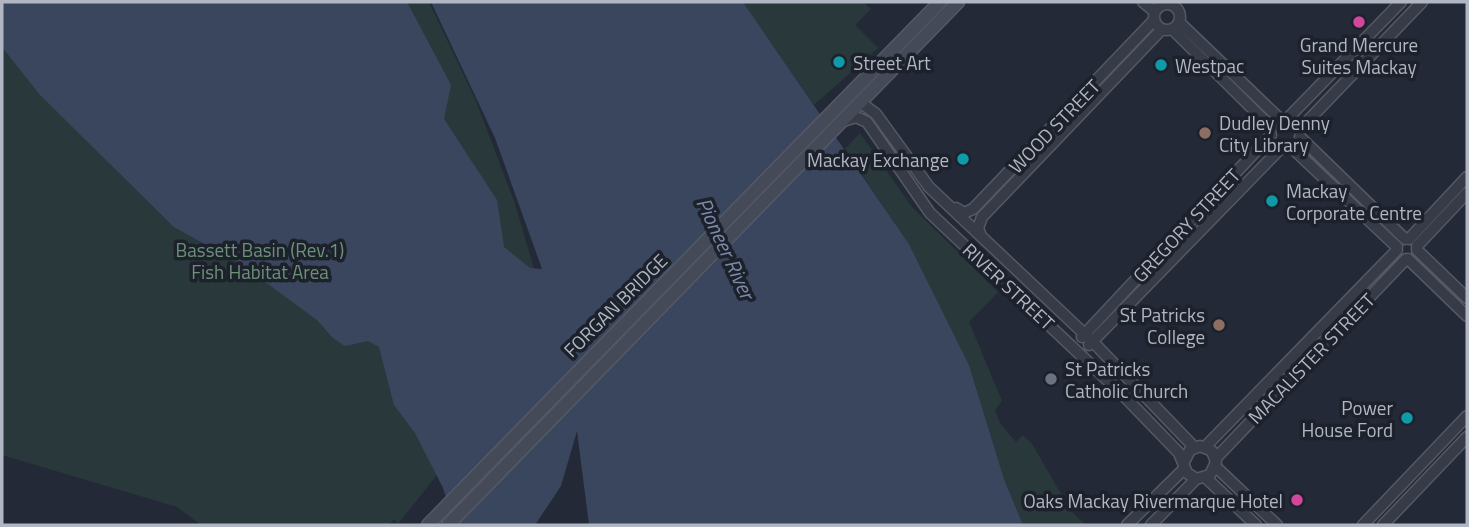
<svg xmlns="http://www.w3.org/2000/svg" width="1469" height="527" font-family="'Titillium Web',sans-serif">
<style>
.green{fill:#29393b}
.water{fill:#3a465e}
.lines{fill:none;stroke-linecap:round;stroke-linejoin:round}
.tertiary-casing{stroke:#545965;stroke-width:13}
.secondary-casing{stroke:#545965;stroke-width:15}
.tertiary{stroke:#363b47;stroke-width:10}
.secondary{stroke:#454a59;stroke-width:12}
.hotel-dot{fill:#d1479c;stroke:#1c212b;stroke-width:2.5}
.culture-dot{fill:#0f9aa8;stroke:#1c212b;stroke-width:2.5}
.education-dot{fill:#8d6e63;stroke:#1c212b;stroke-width:2.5}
.worship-dot{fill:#6b7280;stroke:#1c212b;stroke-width:2.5}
.labels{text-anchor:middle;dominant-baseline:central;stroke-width:7;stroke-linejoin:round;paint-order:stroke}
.poi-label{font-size:19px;fill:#b1b6c3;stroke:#1c212b;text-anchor:start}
.street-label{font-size:19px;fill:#b1b6c3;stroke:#1c212b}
.park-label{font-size:19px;fill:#6b9177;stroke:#1c212b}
.water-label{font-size:21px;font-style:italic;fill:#7c8ba9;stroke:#1c212b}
</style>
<rect width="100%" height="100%" fill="#232936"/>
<path class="green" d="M2,2H429L476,101L514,201L545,305L431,464L437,475L398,524L394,519L389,525H201L177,507L2,455Z
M743,2H863L871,9L855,25L878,48L814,105Z
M860,133L912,207L998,292L969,322L1002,401L995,410L1000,423L1016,442L1023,435L1032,444L1071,511L1086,525H1023L1004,479L969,365L909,244L845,149Z"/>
<path class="water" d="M2,2H407L451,85L444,119L497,200L504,247L530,268L542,269L495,138L431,2H743L909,244L969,365L1004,479L1023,525H589L577,431L561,486L535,525H455L443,488L415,433L394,405L379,347L368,341L345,346L333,338L317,320L242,265L174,227L40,95L2,47Z"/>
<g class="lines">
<defs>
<path id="tertiary" d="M1143,2L1155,12
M1154 17a13 13 0 1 1 26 0a13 13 0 1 1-26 0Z
M1179,22L1280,119
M1172,29L1272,128
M860,102L876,114L929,187L1094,343L1194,447
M1288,118L1401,2
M843,121L856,117L867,122L930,213L1121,393L1179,453L1187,473L1196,479L1210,475L1216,462L1212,451L1200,446L1190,450L1184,462
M1300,129L1422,2
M1300,137L1405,239
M1291,147L1397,247
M956,208L964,213L973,209L1154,20
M981,236L978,228L982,217L1162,29
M1409,239L1467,177
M1417,246L1467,193
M1417,250L1467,298
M1408,259L1467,316
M1082,337L1271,135
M1089,345L1282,147
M1205,447L1397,250
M1216,458L1406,259
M1216,467L1277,525
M1206,478L1256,525
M1127,525L1185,468
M1151,525L1196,479
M1363,525L1467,416
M1383,525L1467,437"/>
<path id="secondary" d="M428,525L940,2
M448,525L958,2"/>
</defs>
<use href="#tertiary" class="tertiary-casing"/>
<use href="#secondary" class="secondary-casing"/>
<use href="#tertiary" class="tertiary"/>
<use href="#secondary" class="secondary"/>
</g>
<g class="hotel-dot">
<circle cx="1359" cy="22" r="7"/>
<circle cx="1297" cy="500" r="7"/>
</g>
<g class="culture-dot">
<circle cx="839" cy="62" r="7"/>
<circle cx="1161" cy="65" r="7"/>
<circle cx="963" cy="159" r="7"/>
<circle cx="1272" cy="201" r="7"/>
<circle cx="1407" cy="418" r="7"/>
</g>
<g class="education-dot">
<circle cx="1205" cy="133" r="7"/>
<circle cx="1219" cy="325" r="7"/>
</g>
<circle class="worship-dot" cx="1051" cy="379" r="7"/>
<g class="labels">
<g class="poi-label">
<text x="1359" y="44" text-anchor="middle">Grand Mercure<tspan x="1359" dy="22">Suites Mackay</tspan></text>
<text x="853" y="62">Street Art</text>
<text x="1175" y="65">Westpac</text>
<text x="1219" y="122">Dudley Denny<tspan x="1219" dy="22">City Library</tspan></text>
<text x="949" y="159" text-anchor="end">Mackay Exchange</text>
<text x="1286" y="190">Mackay<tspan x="1286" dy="22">Corporate Centre</tspan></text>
<text x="1205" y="314" text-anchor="end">St Patricks<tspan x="1205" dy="22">College</tspan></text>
<text x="1065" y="368">St Patricks<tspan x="1065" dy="22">Catholic Church</tspan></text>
<text x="1393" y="407" text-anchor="end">Power<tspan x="1393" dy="22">House Ford</tspan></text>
<text x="1283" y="500" text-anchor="end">Oaks Mackay Rivermarque Hotel</text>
</g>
<g class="street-label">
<text transform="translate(1054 126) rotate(-46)">WOOD STREET</text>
<text transform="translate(1186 225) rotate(-47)">GREGORY STREET</text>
<text transform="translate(1009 286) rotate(43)">RIVER STREET</text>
<text transform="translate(615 305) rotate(-45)">FORGAN BRIDGE</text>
<text transform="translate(1311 358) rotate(-46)">MACALISTER STREET</text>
</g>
<g class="park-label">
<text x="260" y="249">Bassett Basin (Rev.1)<tspan x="260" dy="22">Fish Habitat Area</tspan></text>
</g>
<g class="water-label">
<text transform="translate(726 248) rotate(65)">Pioneer River</text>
</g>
</g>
<rect width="1469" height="527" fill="none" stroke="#b1b6c3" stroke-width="7"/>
</svg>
